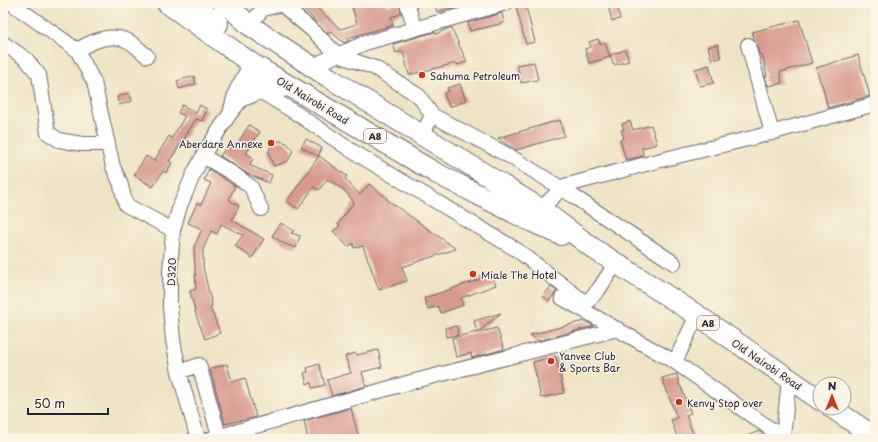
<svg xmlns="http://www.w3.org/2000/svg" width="878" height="442" font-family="'Playpen Sans',sans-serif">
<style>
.building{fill:#d89a8f}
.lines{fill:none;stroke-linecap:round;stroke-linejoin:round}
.minor-casing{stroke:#69666b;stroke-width:16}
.highway-casing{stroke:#69666b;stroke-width:22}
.minor{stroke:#fff;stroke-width:14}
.highway{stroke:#fff;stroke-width:20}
.poi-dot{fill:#c8321e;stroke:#fcf5e5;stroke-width:1.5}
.labels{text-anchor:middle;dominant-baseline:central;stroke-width:3;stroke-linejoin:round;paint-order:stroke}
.shield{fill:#fcf5e5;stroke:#63616e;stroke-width:1}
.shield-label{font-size:9px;font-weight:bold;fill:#22223b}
.poi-label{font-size:10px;fill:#22223b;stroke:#fcf5e5;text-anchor:start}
.street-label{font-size:10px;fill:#22223b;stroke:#fcf5e5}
</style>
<rect width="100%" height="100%" fill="#fcf5e5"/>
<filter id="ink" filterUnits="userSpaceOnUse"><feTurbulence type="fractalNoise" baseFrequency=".025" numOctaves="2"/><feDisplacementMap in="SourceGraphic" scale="8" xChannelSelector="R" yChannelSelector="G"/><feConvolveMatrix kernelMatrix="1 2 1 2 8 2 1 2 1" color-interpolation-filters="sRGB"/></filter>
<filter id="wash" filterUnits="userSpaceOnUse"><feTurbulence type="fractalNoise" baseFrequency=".012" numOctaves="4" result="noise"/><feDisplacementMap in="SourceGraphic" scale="16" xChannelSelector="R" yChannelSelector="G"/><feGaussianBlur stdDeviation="0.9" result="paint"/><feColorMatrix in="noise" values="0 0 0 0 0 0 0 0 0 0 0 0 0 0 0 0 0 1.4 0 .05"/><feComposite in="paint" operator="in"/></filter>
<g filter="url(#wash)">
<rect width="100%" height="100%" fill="#eee4c5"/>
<g id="blocks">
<path class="building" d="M351,3H387L388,6L399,3L401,14L391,17L393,25L348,38L349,41L344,43L330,31L328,34L313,20L314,19L304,10L314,5L340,29L357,24Z
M434,3H461V6L437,12Z
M515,3H525L535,42L526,44Z
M616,3L620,19L612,21L608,5Z
M502,13L504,23L470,31L468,23Z
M799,20L812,63L780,72L782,83L768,86L765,76H767L762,54H759L752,32Z
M451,27L467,62L457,65L456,63L409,75L403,51L396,53L393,44L435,32L436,34Z
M598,39L600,44L605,43L610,57L589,63L585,49L591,47L589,42Z
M718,44L721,58L712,60L708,47Z
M625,50L629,61L614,65L610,55Z
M858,55L870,96L828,108L822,84H821L816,68Z
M534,62L538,80L521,83L517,65Z
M709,65L714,83L700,86L695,69Z
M194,76L196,84L179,89L177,81Z
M460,84L466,101L449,107L444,93L449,91L447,88Z
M129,93L132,101L119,105L117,97Z
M182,105L196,113L200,105L207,109L202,121L196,119L181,144L169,161L172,163L166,173L163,171L153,187L134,175L146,156L154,161L169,136L172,138L185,116L178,113Z
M560,120L564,136L516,150L504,143L498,138Z
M630,121L633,130L651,125L657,144L642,148L643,156L626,160L620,140L624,138L621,130H624L622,124Z
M249,125L260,132L246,153L254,158L249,165L272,175L269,183L248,174L220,156L230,142L236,146Z
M306,139L322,148L318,156L301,147Z
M280,141L287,143L293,150L288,161L274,166L269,155V151L272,144Z
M319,156L347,176L345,179L360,195L369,184L387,198L386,199L456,249L402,267L407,281L379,290L363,246L354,248L353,243L348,247L333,231L340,226L338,224L354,202L343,189L327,179L319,190L314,187L298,209L287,201Z
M209,169L235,186L229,200L239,206L232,220L264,239L252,258L235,246L243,235L221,224L217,234L211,231L203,250V267L212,306L210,307L220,333L205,339L196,315L190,291L196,289L194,247L202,229L188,223L197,203L201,205L211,183L204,180Z
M281,223L294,231L291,233L300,236L296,248L285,244L272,236Z
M488,274L489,277L492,276L496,285L461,298L463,305L441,313L438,306L428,309L424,298L481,279L480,277Z
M551,287L557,291L549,301L543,296Z
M501,313L477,333L497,328L504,349L472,358L471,353L456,357L452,338L477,332L474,321Z
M584,321L594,326L538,341L530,335Z
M457,326L458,335L446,337L445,328Z
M378,350L382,367L362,372L366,386L332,396L327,380L351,373L345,356L356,353L357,355Z
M552,357H556L564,393L541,398L533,362Z
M227,364L232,382L245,378L256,417L225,424L210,369Z
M319,364L325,385L312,388L311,383L307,384L304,373L308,372L307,368Z
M677,374L680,387H681L691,413L686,415L695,439H678L671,420L677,418L662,378Z
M351,408L359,439H308L304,421Z
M759,431L764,435L766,439H740Z"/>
</g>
</g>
<g filter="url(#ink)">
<use href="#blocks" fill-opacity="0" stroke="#69666b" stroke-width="1"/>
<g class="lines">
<defs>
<path id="minor" d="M11,3L77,50L94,82L113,167L120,182L126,205L173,230
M407,3L415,29
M281,4L312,30L338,55L375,68L419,96L432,115L422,136
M249,25L263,9L285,3
M3,43L26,59L39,75L48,133L59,140L82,144H108
M748,45L772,133
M77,50C94,40 114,31 133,44C138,48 142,52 147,56
M312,66L365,43L506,3
M258,90L296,113L352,151L517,250L586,303
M231,109L236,91L251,63
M432,115L511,157L561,188L674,263
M203,156L232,173L251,187L261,209
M541,209L564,186L661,160L756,137L875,104
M562,298L675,362
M581,309L599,289L616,263
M697,315L675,362L785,439
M179,372L199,365L220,439
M783,437L789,379
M198,439L179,372L173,340L170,307V272L173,230L180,206L194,173L208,147L229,115L244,96L260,68
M210,439L411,382L618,329"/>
<path id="highway" d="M167,3L251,63L434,172L526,219L561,235
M191,3L218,24
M223,3L233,10L249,25L328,77L541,209L594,249L697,315L820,400
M245,95L258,90L289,86
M832,408L875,437"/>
</defs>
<use href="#minor" class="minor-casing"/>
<use href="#highway" class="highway-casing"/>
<use href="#minor" class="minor"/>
<use href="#highway" class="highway"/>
</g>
</g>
<g class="poi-dot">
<circle cx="422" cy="75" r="4"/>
<circle cx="271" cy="143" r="4"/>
<circle cx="473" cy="274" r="4"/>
<circle cx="551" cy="361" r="4"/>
<circle cx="679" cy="402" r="4"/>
</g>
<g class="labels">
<g class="shield">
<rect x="364" y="129" width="22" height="14" rx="3"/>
<rect x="697" y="316" width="22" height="14" rx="3"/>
</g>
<g class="shield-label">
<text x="375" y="136">A8</text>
<text x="708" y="323">A8</text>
</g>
<g class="poi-label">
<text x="430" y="75">Sahuma Petroleum</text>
<text x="263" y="143" text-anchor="end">Aberdare Annexe</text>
<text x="481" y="274">Miale The Hotel</text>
<text x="559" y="355">Yanvee Club<tspan x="559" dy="12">&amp; Sports Bar</tspan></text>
<text x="687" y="402">Kenvy Stop over</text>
</g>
<g class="street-label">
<text transform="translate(313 100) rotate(31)">Old Nairobi Road</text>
<text transform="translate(171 272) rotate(-88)">D320</text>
<text transform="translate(767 364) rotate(34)">Old Nairobi Road</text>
</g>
</g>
<rect width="878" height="442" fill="none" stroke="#fcf5e5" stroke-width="16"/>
<g transform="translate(832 396)"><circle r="19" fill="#fcf5e5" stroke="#a5a1a1"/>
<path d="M0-3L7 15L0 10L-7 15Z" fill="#c8321e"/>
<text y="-6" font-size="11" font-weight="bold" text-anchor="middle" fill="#22223b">N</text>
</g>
<path d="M28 408v6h80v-6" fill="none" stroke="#22223b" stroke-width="2"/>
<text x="34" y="408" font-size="12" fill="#22223b" stroke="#fcf5e5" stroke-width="3" paint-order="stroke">50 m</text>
</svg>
